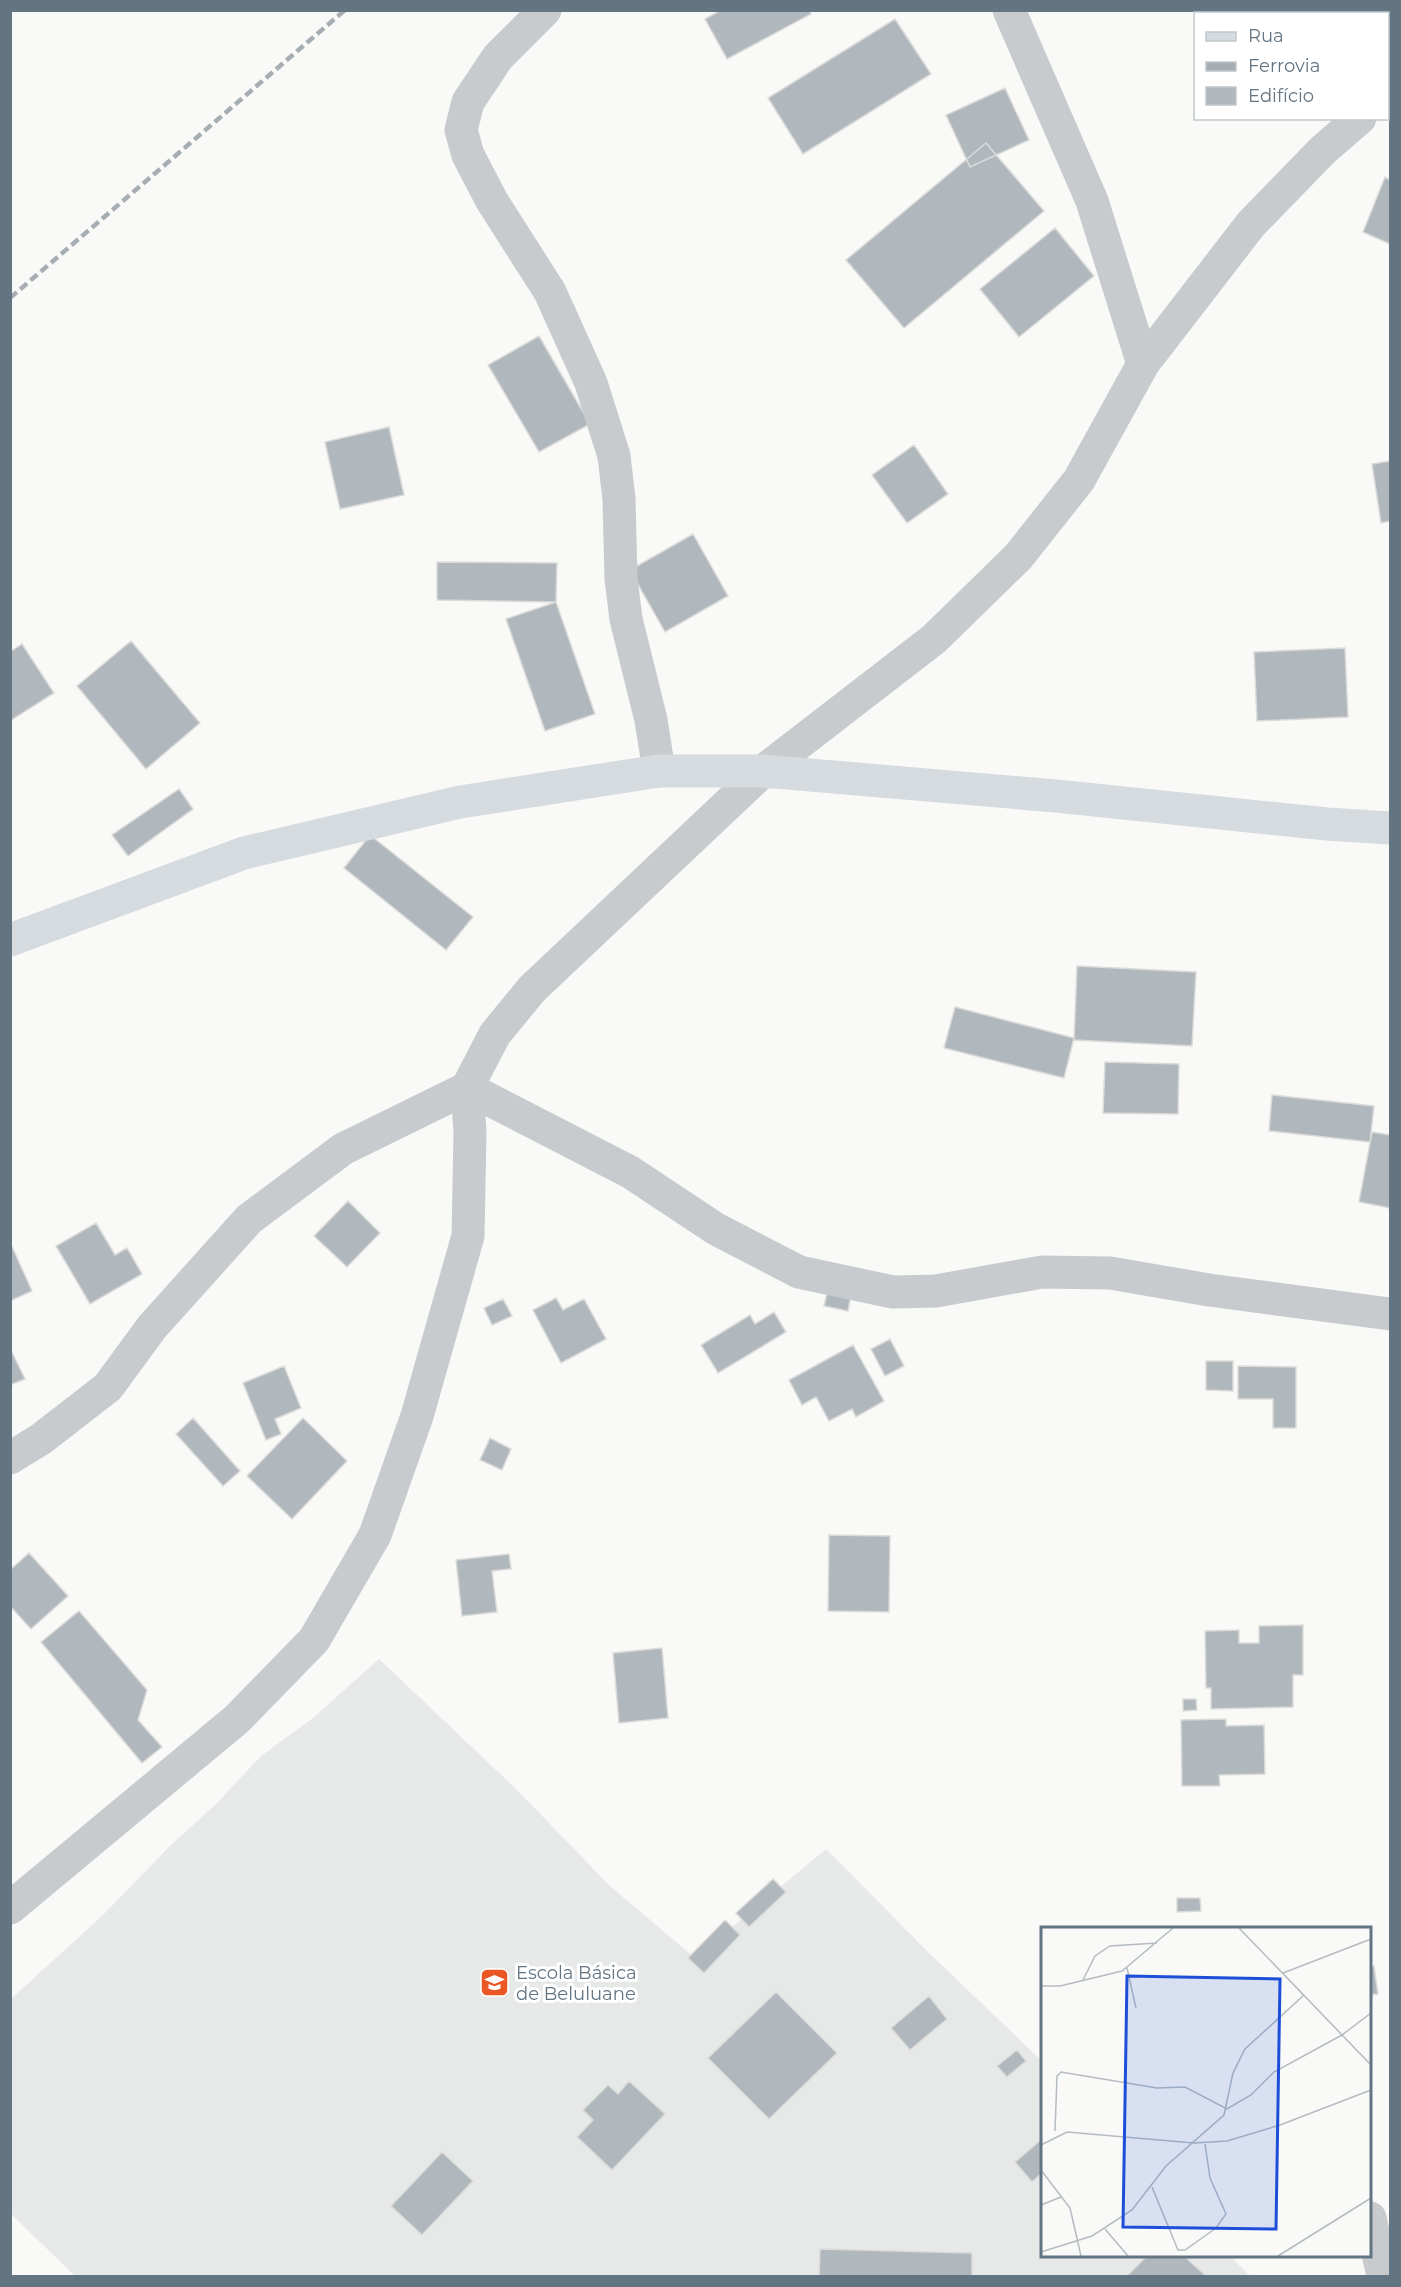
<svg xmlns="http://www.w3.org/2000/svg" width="1401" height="2287" font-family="Montserrat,sans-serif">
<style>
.built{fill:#e7e8e8}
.building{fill:#b0b8be;stroke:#dbdbd9;stroke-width:1.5}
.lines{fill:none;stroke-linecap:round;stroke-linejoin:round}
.street{stroke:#c7cbce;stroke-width:33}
.secondary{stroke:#d6dbdf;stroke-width:33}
.rail{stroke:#a7aeb3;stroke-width:4.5;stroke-dasharray:9 4.5;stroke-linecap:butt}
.labels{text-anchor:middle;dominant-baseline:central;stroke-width:6;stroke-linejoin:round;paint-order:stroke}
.poi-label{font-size:18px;fill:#637583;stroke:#fff;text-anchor:start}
.inset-road{fill:none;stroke:#b4bcc2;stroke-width:1.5}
.view{fill:#1d4ed8;fill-opacity:0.15;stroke:#1d4ed8;stroke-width:3}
.inset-edge{fill:none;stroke:#637583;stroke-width:3}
</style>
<rect width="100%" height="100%" fill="#f9f9f7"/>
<path class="built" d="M379,1659L516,1789L610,1886L695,1958L826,1849L929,1953L1042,2061V2256H1230L1250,2276H75L11,2214V1999L102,1916L171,1845L216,1804L261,1756L313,1718Z"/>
<path class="building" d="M721,10H809L811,14L727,59L705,19Z
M895,19L931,74L803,154L768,98Z
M1005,88L1029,140L970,167L946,115Z
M986,143L1044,211L904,328L846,260Z
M1385,177L1390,180V244L1363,232Z
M1055,228L1094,276L1019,337L980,289Z
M539,336L590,424L539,452L488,365Z
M389,427L404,495L340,509L325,442Z
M914,445L948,494L907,523L872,475Z
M1390,461V521L1381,523L1372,464Z
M693,534L728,596L665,632L630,570Z
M437,562L557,563L556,602L437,600Z
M556,602L595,714L545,731L506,619Z
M131,641L200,723L146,769L77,686Z
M22,644L54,693L10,721V652Z
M1345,648L1348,717L1257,721L1254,652Z
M179,789L193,809L128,856L112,835Z
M370,835L473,917L446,950L344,868Z
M1077,966L1196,972L1192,1046L1074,1040Z
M955,1007L1074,1038L1064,1078L944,1048Z
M1105,1062L1179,1064L1178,1114L1103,1113Z
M1272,1095L1374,1106L1370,1142L1269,1131Z
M1372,1132L1390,1135V1208L1359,1202Z
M348,1201L380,1233L347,1267L314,1236Z
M96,1223L115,1255L127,1248L142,1274L90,1304L56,1246Z
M10,1242L32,1291L10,1301Z
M829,1285L852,1290L848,1311L824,1306Z
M556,1298L563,1310L584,1299L606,1339L561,1363L533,1310Z
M503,1299L512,1316L492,1325L484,1308Z
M774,1312L786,1332L718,1373L701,1345L750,1315L755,1324Z
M890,1339L904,1366L885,1376L871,1349Z
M853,1345L884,1401L856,1417L852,1409L829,1421L816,1397L802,1405L789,1380Z
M10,1348L25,1379L10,1385Z
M1206,1361H1233V1391L1206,1390Z
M284,1366L301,1408L275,1419L281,1434L266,1440L243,1383Z
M1238,1366L1296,1367V1428H1273V1399H1238Z
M193,1418L240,1471L223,1486L176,1434Z
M303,1418L347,1461L292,1519L247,1476Z
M490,1438L511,1449L502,1470L480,1460Z
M829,1535L890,1536L889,1612L828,1611Z
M29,1553L68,1596L31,1629L10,1606V1570Z
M509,1554L511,1569L492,1571L497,1612L462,1616L456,1560Z
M79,1611L147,1690L138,1720L162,1747L142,1763L41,1642Z
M1303,1625V1675H1293V1707L1211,1709V1688H1206L1205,1631L1239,1630V1643H1259V1626Z
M662,1648L668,1718L619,1723L613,1653Z
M1183,1699H1196L1197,1710L1183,1711Z
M1226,1719V1726L1264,1725L1265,1774L1219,1775L1220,1786H1182L1181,1720Z
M773,1879L786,1892L749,1927L736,1913Z
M1177,1898H1200L1201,1911L1177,1912Z
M725,1920L740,1935L704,1973L688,1958Z
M1370,1966H1374L1378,1994L1370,1995Z
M776,1992L837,2053L769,2119L708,2058Z
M929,1996L947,2019L910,2050L891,2028Z
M1017,2050L1026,2061L1007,2077L997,2066Z
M629,2081L665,2114L612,2170L577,2137L593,2120L583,2110L608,2085L618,2094Z
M1042,2139V2173L1032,2182L1015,2162Z
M442,2152L473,2181L422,2235L391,2206Z
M820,2249L972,2253V2276H819Z
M1147,2256H1184L1206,2276H1127Z"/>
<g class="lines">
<path class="street" d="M545,10L498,57L468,102L461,130L468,155L492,201L550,292L591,383L614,456L619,499L621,579L626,619L651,720L659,771
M1009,10L1092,201L1143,364
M1388,95L1390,92
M10,1458L41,1439L108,1387L152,1327L249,1219L343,1149L467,1088L630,1172L716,1229L799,1272L893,1292L936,1291L1042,1272L1110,1273L1209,1290L1390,1314
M10,1908L237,1719L314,1640L375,1535L417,1416L468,1236L470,1132L467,1088L495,1034L532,989L763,771L934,639L1018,557L1079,480L1143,364L1251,224L1323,150L1360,118
M1370,2218L1383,2276"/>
<path class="secondary" d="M10,940L244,853L460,802L659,771H763L1056,796L1327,824L1390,828"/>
<path class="rail" d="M10,298L345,10"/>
</g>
<defs>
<symbol id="school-square" viewBox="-11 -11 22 22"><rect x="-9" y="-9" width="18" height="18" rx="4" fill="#eb5625" stroke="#fff"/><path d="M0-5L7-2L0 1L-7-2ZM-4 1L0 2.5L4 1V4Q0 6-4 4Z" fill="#fff"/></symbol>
</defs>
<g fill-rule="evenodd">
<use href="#school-square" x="478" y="1966" width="33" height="33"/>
</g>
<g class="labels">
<g class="poi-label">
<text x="516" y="1973">Escola Básica<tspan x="516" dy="21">de Beluluane</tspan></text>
</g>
</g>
<g transform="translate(1041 1927)">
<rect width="330" height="330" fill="#f9f9f7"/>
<path class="inset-road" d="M198,1L330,138M86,41L95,81M242,46L330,12M42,53L54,29L69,19L116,16M0,59H19L81,44L132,1M14,204L16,149L20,145L116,161L144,160L186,182L210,168L233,145L301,108L330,86M0,218L26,205L153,216L186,214L239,198L330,163M0,243L29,281L40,329M111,260L137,323H144L175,301L185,287L169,251L164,217M0,278L20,270M64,302L87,329M0,325L51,309L91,283L125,239L183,188L192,146L204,122L263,68M237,329L330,271"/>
<path class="view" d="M86,49L239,52L235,302L82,300Z"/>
<rect width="330" height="330" class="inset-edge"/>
</g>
<rect width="1401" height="2287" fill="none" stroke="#637583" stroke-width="24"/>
<rect x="1194" y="12" width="195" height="108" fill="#ffffff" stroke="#c1c8cd" stroke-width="1.5"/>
<rect x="1206" y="32" width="30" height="9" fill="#d6dbdf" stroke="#c1c8cd" stroke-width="1.5"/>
<text x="1248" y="42" font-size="18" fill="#637583">Rua</text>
<rect x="1206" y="62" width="30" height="9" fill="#a7aeb3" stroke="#c1c8cd" stroke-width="1.5"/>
<text x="1248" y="72" font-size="18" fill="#637583">Ferrovia</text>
<rect x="1206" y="87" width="30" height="18" fill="#b0b8be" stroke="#c1c8cd" stroke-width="1.5"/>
<text x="1248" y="102" font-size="18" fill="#637583">Edifício</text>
</svg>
